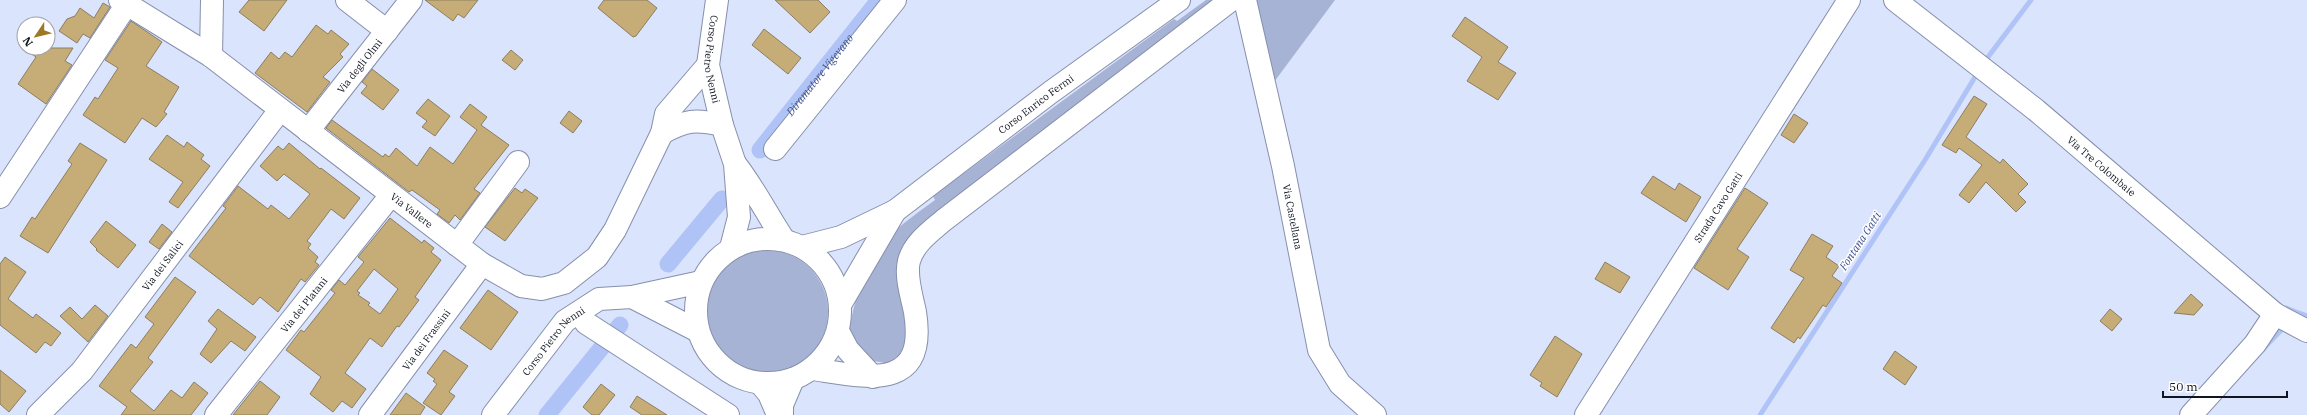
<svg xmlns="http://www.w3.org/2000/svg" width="2307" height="415" font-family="'IBM Plex Serif',serif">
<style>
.green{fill:#a7b3d4}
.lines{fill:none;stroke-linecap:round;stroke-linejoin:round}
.stream{stroke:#b0c3f6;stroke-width:5}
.canal{stroke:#b0c3f6;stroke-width:17}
.building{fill:#c6ac77;stroke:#8c7e61;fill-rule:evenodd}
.minor-casing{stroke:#8690ac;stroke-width:24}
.major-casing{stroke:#8690ac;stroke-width:24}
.minor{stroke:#fff;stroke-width:22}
.major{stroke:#fff;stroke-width:22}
.labels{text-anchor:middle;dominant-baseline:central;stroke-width:3;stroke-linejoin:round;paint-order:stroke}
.street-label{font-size:10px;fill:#111520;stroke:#fff}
.water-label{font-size:11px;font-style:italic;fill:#3d508f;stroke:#fff}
</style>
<rect width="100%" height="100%" fill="#dbe4fd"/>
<path class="green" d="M1206,0H1223L924,227L899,286L908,335L907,346L895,361L886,363L867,360L849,331C854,299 866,265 888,239C900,224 919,212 935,200L933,196L1174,19L1177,21Z
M1252,0H1335L1271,86Z
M704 312a62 62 0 1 1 124 0a62 62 0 1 1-124 0Z"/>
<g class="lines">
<path class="stream" d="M1985,61L2031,0
M2286,308L2296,312
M2294,314L2296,312L2307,316
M2264,348L2284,327
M1760,415L1925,160L1975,77"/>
<g class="canal">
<path id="s1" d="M760,150L879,0"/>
<path d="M668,264L722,199"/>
<path d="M547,415L620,325"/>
</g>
</g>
<path class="building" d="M249,0H287L264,31L239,12Z
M425,0H478L464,18L458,14L453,21Z
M604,0H647L657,8L636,36L633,37L598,8Z
M775,0H818L830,12L810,33Z
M103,3L110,7L90,38L83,34L77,43L59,31L67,19L75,16L80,8L94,18Z
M1465,17L1508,47L1498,62L1516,73L1498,100L1467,81L1482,57L1452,36Z
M131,21L162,42L146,66L179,87L164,112L167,114L156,127L142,118L125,143L83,115L95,97L98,99L118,68L105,60Z
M316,25L328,34L331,30L349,44L340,54L343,57L323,77L330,82L307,112L255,73L271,52L279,59L285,52L292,57Z
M764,29L801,58L788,74L752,45Z
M23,48H73L65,61L72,65L46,104L18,84L36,57Z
M511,50L523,60L515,70L502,60Z
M372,69L399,90L383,110L361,93L367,86L362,82Z
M1974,96L1987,104L1966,137L2000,163L2003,159L2028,184L2018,194L2026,202L2016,212L1986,182L1969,203L1959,195L1982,165L1959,148L1956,153L1942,145Z
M428,99L450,116L435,136L422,127L427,121L416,113Z
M470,104L487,117L481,125L509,145L474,189L480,193L460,220L455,215L449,223L437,214L440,210L412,190L409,192L326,128L332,120L383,157L385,154L389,157L396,148L417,166L430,147L453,164L477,130L460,117Z
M569,111L582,121L573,133L560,123Z
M1794,114L1808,123L1794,143L1781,135Z
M167,135L184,147L187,142L204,155L201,159L210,166L178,208L169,202L183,182L149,159Z
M80,143L107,160L48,253L20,236L32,217L35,219L72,164L68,161Z
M289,143L320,169L321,168L360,198L344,219L331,209L307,241L311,244L308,248L318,257L315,262L319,265L305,282L301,279L278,312L260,297L253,305L189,256L226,208L223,206L238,186L268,209L271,205L289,219L310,194L284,174L277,181L260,166L278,146L283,150Z
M1653,176L1675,190L1679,183L1701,197L1686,222L1641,193Z
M515,188L522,193L525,189L538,198L505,241L485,227Z
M1745,188L1768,203L1737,249L1749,257L1728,290L1694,268Z
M390,218L422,243L424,240L434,248L431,252L441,260L415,297L419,300L399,327L397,326L382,347L370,338L345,373L366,389L352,408L342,401L333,412L310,394L321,377L286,350L301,330L304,332L335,293L331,290L339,280L345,285L364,262L358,257ZM374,269L398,289L380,314L368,305L370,303L358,295L360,293L357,291Z
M106,221L136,245L118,268L96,250L97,249L90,242Z
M162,224L172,232L159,249L149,242Z
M1812,234L1833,246L1826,257L1839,266L1832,276L1842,283L1826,307L1823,305L1800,339L1798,337L1794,343L1771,328L1804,278L1790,270Z
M5,257L26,272L8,299L33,318L36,314L61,333L51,346L45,342L36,353L0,325V264Z
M1605,262L1630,277L1620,293L1595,279Z
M175,277L196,292L148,358L153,362L130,391L154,411L171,390L182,398L194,382L208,393L191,415H121L127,407L99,386L131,344L136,348L154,324L145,317Z
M488,290L518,312L491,350L460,328Z
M2191,294L2203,305L2194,315L2174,313Z
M95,305L108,316L88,342L60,316L70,307L82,319Z
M218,309L256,337L245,351L231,341L211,363L200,354L217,329L208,321Z
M2110,309L2122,319L2112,331L2100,321Z
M1555,336L1582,354L1557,397L1540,386L1542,383L1530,375Z
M444,350L468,366L449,392L455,396L441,415L423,403L437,384L433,381L435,379L427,373Z
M1895,351L1917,367L1905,385L1883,369Z
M0,370L26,391L9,412L0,404Z
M260,381L280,397L267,415H233Z
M601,384L615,395L599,415H592L583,407Z
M406,393L425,407L420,415H390Z
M637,396L667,415H642L630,407Z"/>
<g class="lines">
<defs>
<g id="minor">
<path id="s2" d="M120,0L211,56L482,264L521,286L542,289L564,283L597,257L615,230L662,133L666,114L708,65"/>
<path d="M347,0L387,31"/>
<path id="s3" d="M1245,0L1283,166L1319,350L1340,384L1375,415"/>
<path id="s4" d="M1895,0L2036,110L2275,314L2307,331"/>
<path d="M211,56L212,0"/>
<path id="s5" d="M308,131L411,0"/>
<path d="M662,133C686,120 695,119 722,125"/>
<path d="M775,149L895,0"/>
<path d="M0,197L127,4"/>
<path d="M457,245L518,162"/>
<path d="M586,323L728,415"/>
<path d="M838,331L848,350L873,377"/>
<path d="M813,369C866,377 928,393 915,312C912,297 905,276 909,261C914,243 930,232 944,220L1231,0"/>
<path d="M760,383L769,394L778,415"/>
<path id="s6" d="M38,415L82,371L280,110"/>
<path id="s7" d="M216,415L391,195"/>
<path id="s8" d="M370,415L482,264"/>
<path d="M782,415V405L793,379"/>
<path id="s9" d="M1586,415L1849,0"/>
<path d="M2191,415L2255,344L2275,314"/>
</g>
<g id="major">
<path id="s10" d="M717,0L708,65L722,125L735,164L739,217L731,248"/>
<path d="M736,165C754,188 768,216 784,240"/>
<circle cx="768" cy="311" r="72"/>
<path id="s11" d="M802,247L841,237L895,211L1051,92L1179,0"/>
<path d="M632,297L698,331"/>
<path d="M840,305L895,211"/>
<path id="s12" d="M493,415L565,321L599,299L632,297L701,282"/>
</g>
</defs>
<use href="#minor" class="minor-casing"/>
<use href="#major" class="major-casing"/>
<use href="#minor" class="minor"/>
<use href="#major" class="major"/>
</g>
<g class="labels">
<g class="street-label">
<text stroke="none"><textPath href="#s10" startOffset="60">Corso Pietro Nenni</textPath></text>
<text stroke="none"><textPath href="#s5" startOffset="83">Via degli Olmi</textPath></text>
<text stroke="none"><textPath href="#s11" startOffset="277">Corso Enrico Fermi</textPath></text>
<text stroke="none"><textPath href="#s4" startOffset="265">Via Tre Colombaie</textPath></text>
<text stroke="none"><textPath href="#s9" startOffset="246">Strada Cavo Gatti</textPath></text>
<text stroke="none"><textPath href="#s2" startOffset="360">Via Vallere</textPath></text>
<text stroke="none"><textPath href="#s3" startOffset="222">Via Castellana</textPath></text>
<text stroke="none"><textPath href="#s6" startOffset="195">Via dei Salici</textPath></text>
<text stroke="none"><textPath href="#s7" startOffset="141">Via dei Platani</textPath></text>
<text stroke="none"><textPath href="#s8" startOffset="94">Via dei Frassini</textPath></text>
<text stroke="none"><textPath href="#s12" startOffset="96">Corso Pietro Nenni</textPath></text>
</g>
<g class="water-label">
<text stroke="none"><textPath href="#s1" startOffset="96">Diramatore Vigevano</textPath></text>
<text transform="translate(1860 241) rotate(-57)">Fontana Gatti</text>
</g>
</g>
<g transform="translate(36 36) rotate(235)"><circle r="19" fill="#ffffff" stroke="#a0a1a6"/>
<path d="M0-3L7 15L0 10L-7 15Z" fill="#9d7925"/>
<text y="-6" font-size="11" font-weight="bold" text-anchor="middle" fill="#111520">N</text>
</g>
<path d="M2163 391v6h124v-6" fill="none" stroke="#111520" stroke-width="2"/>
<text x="2169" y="391" font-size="12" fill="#111520" stroke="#ffffff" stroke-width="3" paint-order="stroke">50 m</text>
</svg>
